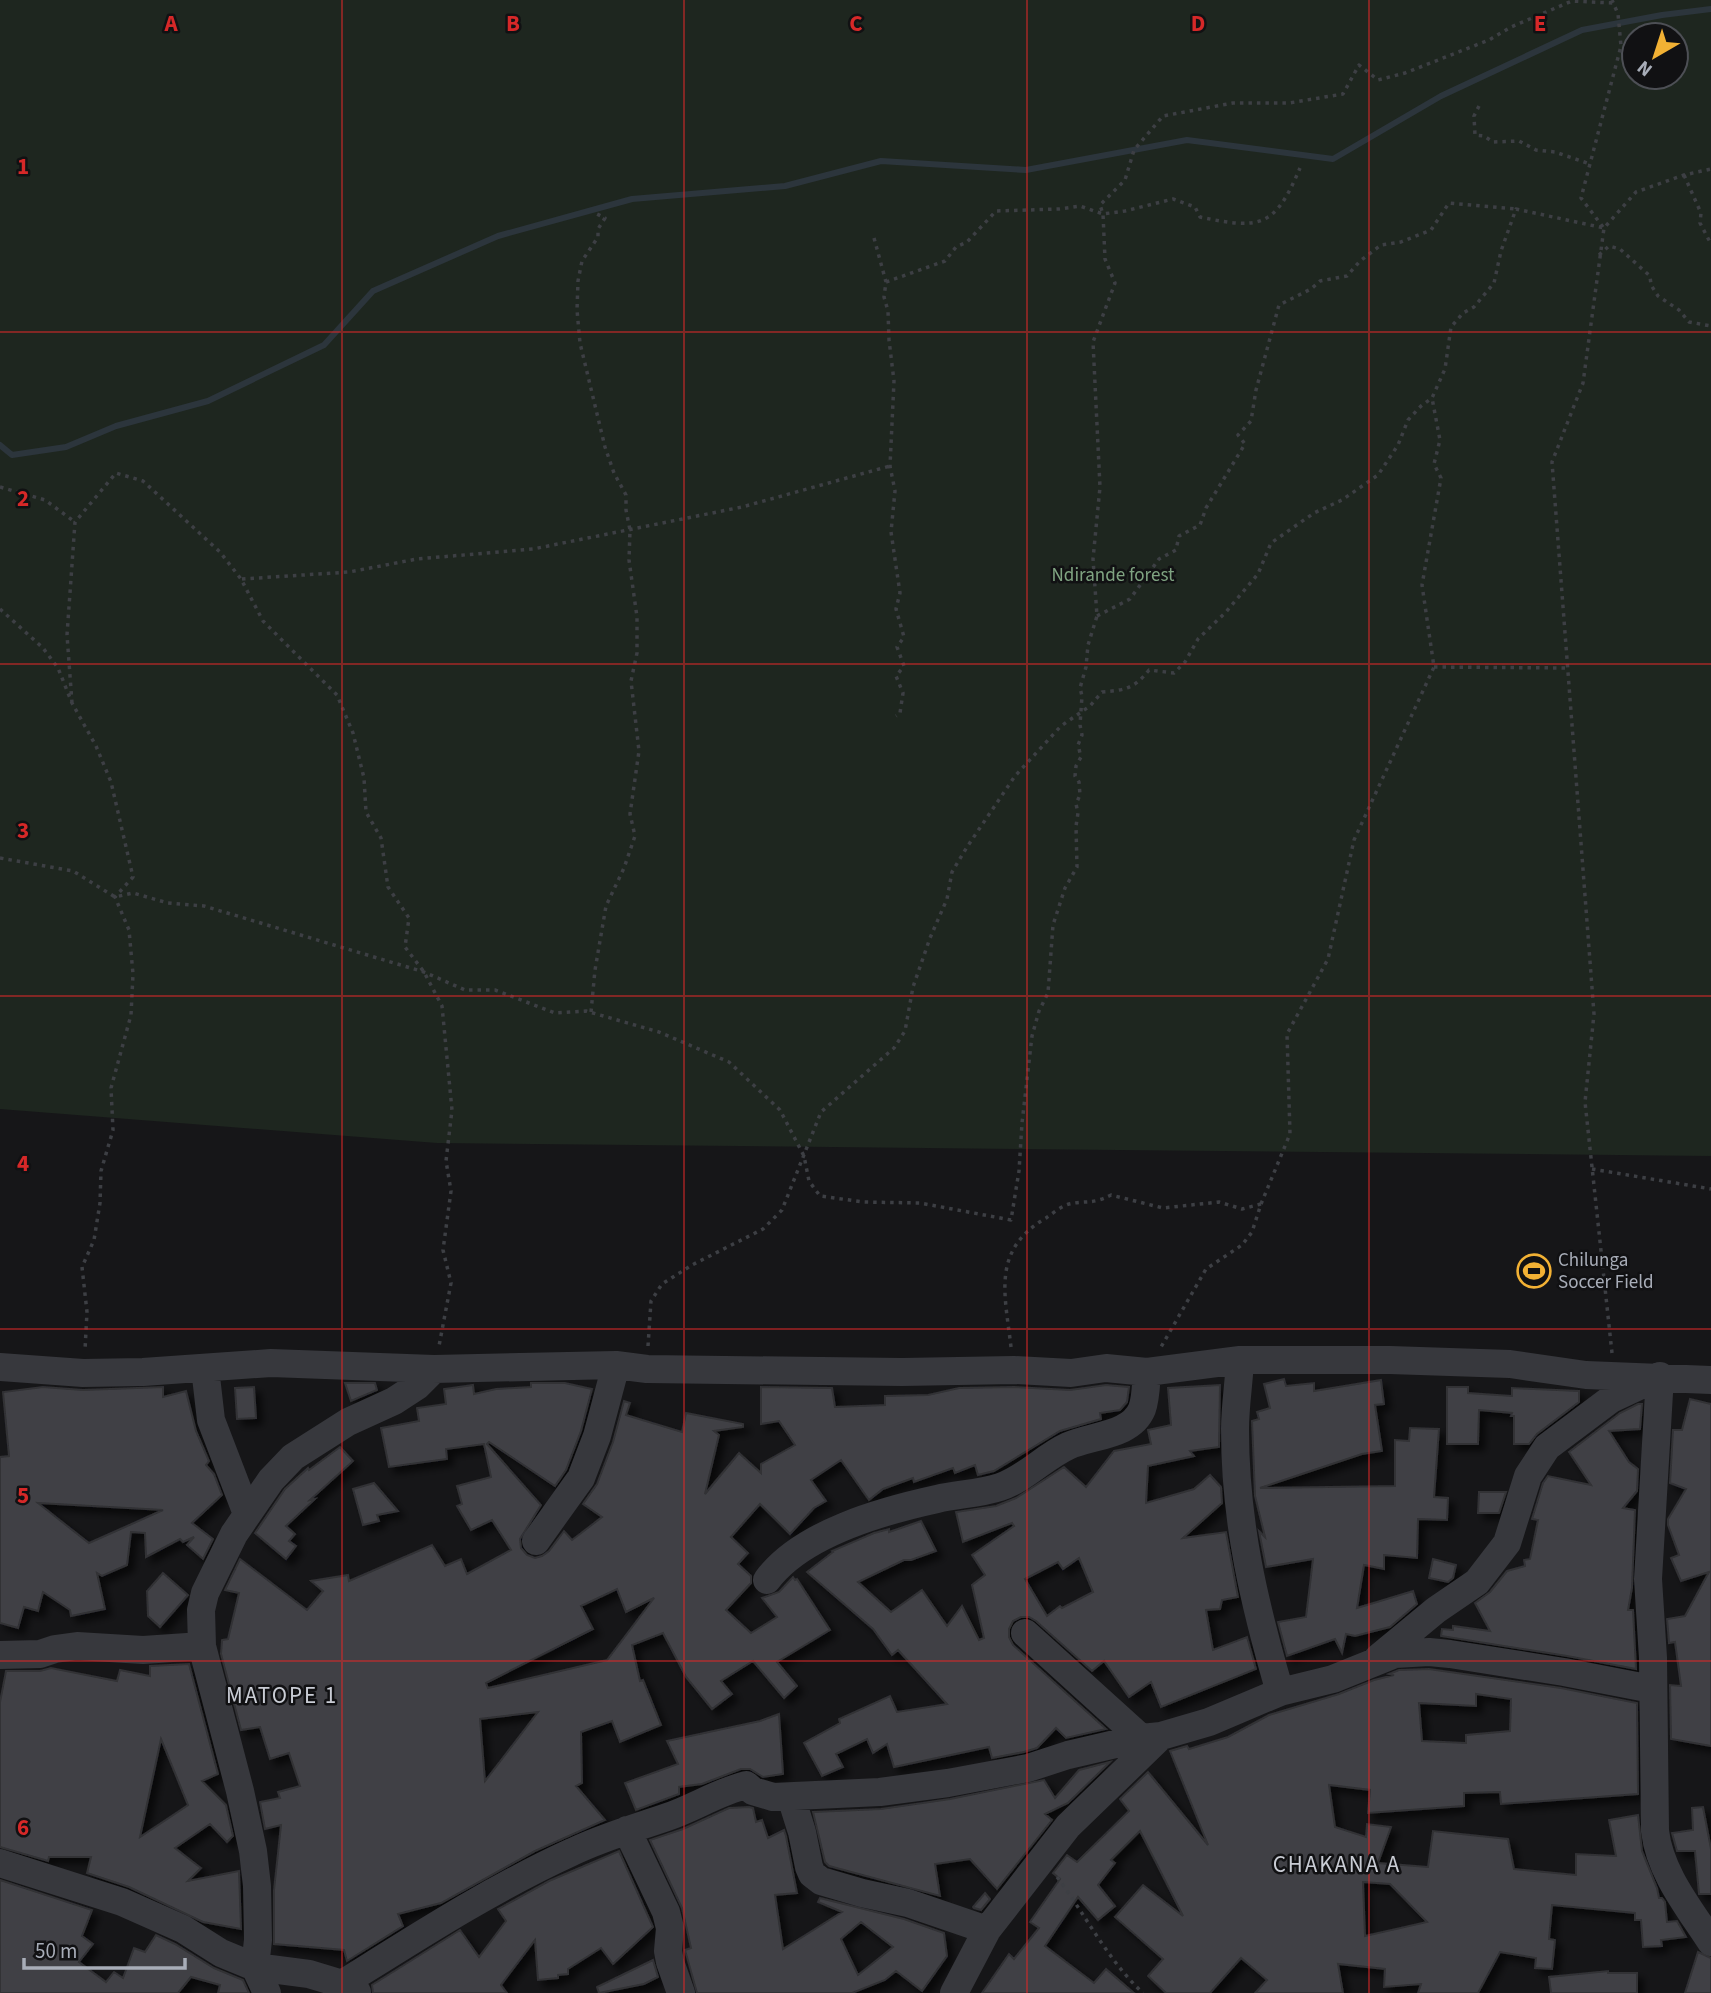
<svg xmlns="http://www.w3.org/2000/svg" width="1711" height="1993" font-family="'Source Sans 3',sans-serif">
<style>
.green{fill:#1e261f;fill-rule:evenodd}
.lines{fill:none;stroke-linecap:round;stroke-linejoin:round}
.stream{stroke:#2c353c;stroke-width:6}
.building{fill:#404145;stroke:#303034;stroke-width:2;fill-rule:evenodd;filter:url(#shadow)}
.path{stroke:#3d3f44;stroke-width:3.5;stroke-dasharray:3.5 5;stroke-linecap:butt}
.minor{stroke:#37383d;stroke-width:28}
.grid{fill:none;stroke:#d62828;stroke-width:2;stroke-opacity:0.55}
.labels{text-anchor:middle;dominant-baseline:central;stroke-width:5;stroke-linejoin:round;paint-order:stroke}
.park-label{font-size:19px;fill:#7fa381;stroke:#111113}
.poi-label{font-size:19px;fill:#a8adb8;stroke:#111113;text-anchor:start}
.quarter-label{font-size:23px;letter-spacing:2px;fill:#c9ccd4;stroke:#111113}
.grid-label{font-size:23px;text-anchor:middle;font-weight:bold;fill:#d62828;stroke:#111113;stroke-width:5;stroke-linejoin:round;paint-order:stroke}
</style>
<defs>
<filter id="shadow"><feDropShadow dx="6" dy="6" stdDeviation="3.5" flood-color="#0009"/></filter>
</defs>
<rect width="100%" height="100%" fill="#161618"/>
<path class="green" d="M0,0H1711V1156L437,1143L0,1109ZM1634,35H1676V77H1634Z"/>
<g class="lines">
<path class="stream" d="M0,445L12,455L66,447L116,426L208,401L324,345L373,291L498,236L632,199L785,186L881,161L1026,170L1187,140L1333,159L1441,96L1582,30L1662,15L1711,9"/>
</g>
<path class="building" d="M1284,1379L1286,1386L1314,1383V1391L1381,1380L1384,1404L1375,1405L1382,1451L1362,1454L1260,1488L1395,1486V1440L1409,1441L1410,1428L1439,1429L1434,1497L1448,1498L1447,1520L1418,1519L1417,1558L1384,1555V1569L1364,1565L1357,1608L1413,1591L1417,1604L1390,1627L1355,1636L1346,1634L1342,1653L1335,1639L1287,1656L1278,1622L1306,1617L1313,1559L1266,1567L1259,1531L1265,1537L1255,1496L1252,1421L1259,1419L1257,1412L1270,1408L1264,1384Z
M345,1383H375L377,1390L351,1401Z
M531,1383H565L592,1389L581,1431L566,1470L555,1486L489,1442L487,1444L541,1505L520,1539L521,1548L527,1555L535,1558L542,1556L549,1551L564,1531L572,1540L602,1517L583,1504L597,1484L613,1442L624,1401L630,1403L626,1415L682,1432L686,1413L743,1424V1427L714,1431L719,1435L705,1494L739,1453L761,1473V1464L795,1445L779,1421L761,1424V1387L832,1388L835,1407L885,1405V1396L928,1395L959,1388L1014,1387L1070,1390L1106,1385L1129,1387L1127,1402L1120,1410L1100,1413L1101,1419L1060,1431L994,1471L978,1475L975,1465L955,1473L953,1468L914,1482L913,1478L883,1489L869,1500L841,1460L811,1480L826,1501L814,1508L790,1534L760,1504L731,1537L748,1553L738,1564L751,1576V1583L726,1610L751,1633L777,1617L762,1598L779,1592L793,1577L795,1580L797,1579L830,1630L777,1662L797,1686L784,1698L753,1661L721,1681L732,1694L712,1709L686,1677L663,1633L632,1645L640,1681L643,1680L661,1725L620,1742L612,1721L581,1732L582,1783L576,1786L605,1820L535,1851L441,1903L398,1914L403,1926L347,1961L344,1950L274,1944V1890L281,1825L265,1829L260,1802L280,1798L278,1792L300,1786L289,1753L270,1759L260,1727L241,1730L221,1654L222,1640L228,1639L239,1593L225,1590L240,1559L307,1610L323,1591L311,1581L348,1575L349,1581L432,1545L445,1566L461,1559L467,1574L511,1550L492,1520L471,1530L457,1506L462,1504L457,1486L491,1477L484,1444L446,1449L447,1459L389,1467L381,1428L419,1421L417,1408L446,1404L444,1389L473,1385L474,1394L496,1389L531,1387ZM617,1589L626,1612L654,1598L607,1660L488,1688L486,1683L593,1629L581,1606ZM538,1712L485,1781L480,1719Z
M1220,1385L1219,1447L1190,1451L1194,1456L1148,1466L1146,1503L1194,1489L1210,1475L1221,1487L1222,1503L1183,1538L1226,1532L1238,1597L1222,1600L1220,1609L1206,1610L1213,1650L1247,1637L1256,1669L1161,1707L1151,1682L1129,1697L1104,1661L1092,1671L1036,1621L1029,1617H1021L1013,1621L1009,1629V1637L1013,1645L1106,1729L1066,1738L1056,1728L1037,1748L1024,1752L992,1758L989,1747L894,1767L887,1744L873,1753L867,1739L836,1754L843,1767L822,1776L804,1743L840,1723L839,1719L890,1696L897,1712L947,1704L898,1650L892,1655L873,1629L807,1572L833,1552L832,1551L874,1533L889,1529V1532L921,1521L936,1551L911,1560H904L858,1582L891,1612L922,1590L947,1626L962,1606L979,1640L984,1638L972,1585L985,1575L972,1555L1014,1526L1012,1523L963,1542L956,1512L996,1506L1016,1498L1064,1467L1086,1487L1114,1451L1151,1444L1148,1430L1171,1425L1168,1388ZM1079,1558L1093,1592L1062,1608L1060,1606L1047,1616L1025,1579L1058,1562L1063,1569Z
M43,1387L83,1390L163,1387V1397L186,1391L196,1431L209,1461L206,1465L214,1474L222,1495L192,1523L213,1539L203,1559L187,1545L194,1537L183,1542L180,1539L146,1557L145,1533L131,1532L127,1565L102,1576L97,1573L105,1609L71,1616L70,1610L43,1592L38,1611L24,1607L18,1628L0,1623V1457L9,1456L3,1392ZM38,1503L163,1510L89,1543Z
M254,1387L256,1418L237,1419L235,1388Z
M1447,1387H1468V1393L1512,1396V1388L1579,1391V1402L1537,1434L1529,1444H1514V1416H1511L1512,1413L1479,1410L1478,1444H1447Z
M1690,1399L1711,1404V1746L1671,1739L1670,1685L1681,1686L1675,1642L1669,1643L1667,1619L1685,1616L1709,1572L1681,1581L1671,1558L1679,1555L1668,1525V1519L1686,1489L1670,1483L1673,1430H1682Z
M1638,1404H1642L1640,1429L1609,1431L1629,1462L1638,1469L1637,1491L1623,1508L1635,1510L1632,1588L1628,1610H1633L1636,1669L1567,1656L1441,1636L1442,1629L1453,1630V1626L1490,1631L1475,1603L1490,1592L1507,1571L1525,1566L1524,1560L1530,1559L1538,1520L1532,1519L1543,1483L1548,1476L1591,1485L1569,1452L1620,1413Z
M340,1447L353,1461L310,1500L315,1499L286,1526L295,1534L289,1541L296,1546L286,1559L255,1533L285,1489L308,1468L309,1470Z
M374,1483L398,1511L377,1515L379,1521L363,1525L353,1489Z
M1479,1492H1506L1499,1513H1478Z
M1433,1559L1456,1565L1453,1578L1448,1582L1429,1578Z
M163,1573L188,1595L160,1627L148,1616L147,1591Z
M189,1664L218,1774L202,1781L226,1805L233,1836L227,1842L210,1824L175,1848L201,1868L188,1881L239,1871L241,1929L203,1922L129,1887L87,1873L91,1857H49L48,1861L0,1847V1702L6,1671H40L51,1668L117,1681L120,1670L150,1676V1666ZM161,1739L188,1805L140,1837Z
M1429,1669L1561,1688L1637,1703L1638,1794L1501,1804L1500,1792L1464,1793V1806L1368,1813L1370,1790L1329,1785L1335,1827L1366,1837L1367,1824L1391,1827L1378,1863L1428,1867L1433,1831L1508,1839L1514,1869L1576,1875V1854L1616,1856L1609,1820L1638,1815L1642,1851L1657,1888L1659,1898H1662L1665,1902L1667,1922L1677,1921L1686,1937L1661,1940L1662,1946L1643,1947L1641,1920H1635V1913L1552,1905L1549,1939L1555,1940L1552,1969L1535,1968L1536,1958L1500,1952L1478,1993H1418L1421,1984L1384,1987L1385,1969L1338,1964L1343,1993H1255L1267,1980L1241,1958L1210,1993H1166L1148,1976L1163,1959L1115,1917L1143,1885L1183,1916L1140,1831L1111,1860L1115,1863L1098,1885L1115,1906L1098,1920L1078,1897L1045,1946L1094,1983L1106,1969L1134,1993H982L1009,1954L1014,1959L1039,1928L1030,1922L1060,1879L1053,1873L1067,1855L1077,1862L1129,1811L1120,1799L1148,1772L1208,1845L1170,1751L1187,1746L1189,1749L1228,1737L1269,1715L1339,1694L1374,1680L1394,1675L1389,1674L1399,1670ZM1476,1694L1511,1699L1510,1731L1466,1735V1743L1422,1741L1419,1703L1476,1706ZM1363,1882L1390,1884L1427,1922L1365,1936Z
M779,1714L783,1774L763,1777L750,1769H741L702,1784L679,1787V1794L636,1810L625,1783L678,1764L667,1741L760,1721Z
M1110,1762L1068,1803L1045,1814L1052,1820L997,1889L970,1859L935,1864L940,1896L829,1866L825,1862L813,1812L881,1809L950,1799L1044,1780L1055,1798L1079,1770Z
M749,1807L753,1808L756,1822L762,1820L768,1838L784,1830L786,1836L797,1893L775,1895L783,1949L842,1912L818,1902L820,1898L904,1919L944,1933L947,1956L922,1991L896,1971L885,1980L852,1993H697L685,1950L691,1948L682,1908L650,1840L683,1829L729,1808ZM861,1922L893,1947L858,1975L841,1939Z
M1703,1807L1711,1849V1894H1699L1695,1851H1677L1672,1833L1693,1830L1692,1808Z
M619,1851L653,1927L613,1964L601,1948L568,1969V1974L558,1975V1978L538,1980L535,1940L501,1985L507,1993H373L372,1985L460,1930L479,1957L506,1921L498,1909L549,1881Z
M0,1880L92,1910L82,1936L93,1944L79,1962L106,1982L114,1972L123,1978L134,1948L145,1952L156,1935L175,1944L214,1968L243,1980L249,1993H218L220,1985L191,1977L178,1993H0Z
M985,1893L990,1899L981,1910L974,1908L973,1907Z
M1698,1952L1711,1958V1993H1685Z
M653,1960L658,1977L644,1984L599,1993L597,1987Z
M1608,1971V1973H1637V1993H1551L1549,1977Z"/>
<g class="lines">
<path class="path" d="M1479,106L1474,116L1475,135L1484,136L1493,142L1519,141L1536,150L1555,152L1590,164
M1684,175L1701,213L1700,223L1711,244
M1603,227L1581,198L1621,46L1618,14L1612,0
M874,238L886,282L884,297L888,311L889,340L894,381L890,466L895,491L891,532L900,593L896,609L904,637L897,647L904,666L896,676L903,693L900,713L896,716
M1599,255L1609,246L1620,249L1650,276L1651,285L1658,296L1679,310L1689,322L1711,326
M886,282L945,261L956,247L967,242L996,211L1059,209L1080,206L1103,214L1125,211L1173,199L1195,207L1200,217C1261,230 1275,227 1300,168
M0,487L45,500L75,522
M242,579L349,572L417,559L533,549L742,507L890,466
M0,609L43,648L58,668L72,703L96,746L111,782L133,877L115,897L129,930L133,974L131,1015L111,1088L113,1130L101,1171L100,1203L94,1240L82,1267L87,1312L85,1350
M1097,616L1130,599L1159,559L1176,550L1179,536L1200,525L1206,508L1245,444L1238,435L1251,421L1256,390L1279,305L1311,289L1320,281L1347,276L1360,261L1381,245L1401,242L1431,230L1449,203L1516,209
M1434,667L1568,668
M72,703L67,635L75,522L116,473L143,481L220,552L241,579L263,621L337,695L353,733L364,778L366,812L381,838L388,887L409,918L405,947L424,972L442,1006L452,1110L446,1161L451,1191L443,1250L451,1283L439,1346
M0,858L73,871L115,897L133,893L168,903L204,906L424,972L465,990H495L555,1013L586,1011L659,1032L729,1062L780,1110L804,1156L809,1181L820,1196L864,1202L920,1203L1011,1220L1019,1171L1022,1123L1032,1036L1039,1011L1048,993L1053,925L1065,888L1077,867L1076,826L1078,813L1076,804L1080,795L1079,782L1075,776L1076,766L1081,757L1078,745L1082,735L1080,725L1082,696L1080,688L1086,667L1088,645L1097,616L1093,559L1100,487L1093,342L1115,283L1105,259L1103,214L1100,205L1125,180L1134,150L1163,116L1233,103H1289L1343,94L1359,65L1378,80L1405,73L1489,40L1511,27L1572,1L1613,3
M591,1012L595,970L606,906L624,868L635,836L630,814L639,751L631,681L637,653V617L629,560L630,530L626,510V495L614,473L605,447L580,343L577,310L578,281L582,261L598,237V229L605,218L595,213
M1592,1169L1711,1189
M1261,1204L1290,1134L1287,1034L1328,959L1354,840L1434,667L1422,585L1441,478L1434,464L1440,440L1432,398
M648,1346L651,1301L662,1284L692,1265L763,1229L782,1210L821,1112L894,1048L905,1031L913,987L930,938L947,899L952,872L967,847L1015,776L1061,726L1090,706L1102,692C1125,690 1134,689 1149,670L1174,673L1185,662L1198,639L1226,612L1258,574L1271,543L1314,513L1342,500L1378,475L1398,445L1408,420L1421,406L1432,398L1445,369L1451,327L1463,313L1474,307L1494,283L1501,251L1516,209L1604,228
M1011,1347C1005,1294 991,1250 1046,1218C1053,1213 1062,1206 1069,1204C1087,1200 1091,1205 1111,1195L1163,1208L1219,1202L1242,1209L1261,1204L1252,1232L1242,1245L1206,1269L1161,1347
M1612,1353L1585,1102L1594,1014L1552,462L1583,383L1604,228L1636,192L1684,175L1711,169
M1057,1877C1085,1914 1109,1962 1143,1993"/>
<path class="minor" d="M1240,1360C1239,1383 1235,1406 1235,1429C1235,1523 1254,1603 1280,1692
M0,1367L83,1373L143,1372L271,1363L434,1369L616,1365L647,1369L902,1372L1014,1370L1071,1373L1106,1368L1147,1372L1240,1360H1390L1510,1364L1586,1375L1711,1380
M205,1368L211,1420L247,1514
M536,1541L581,1478L597,1436L616,1365
M767,1580C802,1533 882,1511 937,1499C958,1494 979,1494 1000,1487C1026,1478 1044,1457 1068,1446C1092,1435 1131,1436 1142,1409C1146,1398 1146,1383 1147,1372
M1025,1633L1141,1738
M0,1655L40,1654L55,1649L77,1646L143,1650L202,1646
M1378,1658L1436,1610L1477,1582L1507,1543L1528,1476L1547,1447L1611,1399L1660,1376L1648,1579L1653,1658L1655,1831C1660,1873 1689,1908 1711,1942
M791,1797L802,1832L809,1867L812,1874L821,1881L862,1893L908,1903L987,1930
M627,1830L666,1912L670,1928L668,1951L670,1962L681,1993
M0,1863L122,1902L183,1929L221,1953L255,1967L309,1974L342,1984L357,1992
M342,1984C417,1937 491,1889 572,1852C603,1837 635,1828 667,1817C694,1808 718,1792 746,1785L753,1791L773,1797L880,1792L948,1783L1028,1768L1068,1755L1141,1738L1161,1736L1209,1722L1280,1692L1333,1679L1395,1654L1429,1652L1450,1654L1564,1672L1652,1689
M267,1993L255,1967L258,1940L257,1886L253,1851L240,1791L202,1646L201,1610L205,1593L234,1534L271,1480L293,1457L348,1422L394,1401L417,1386L434,1369
M954,1993L987,1930L1068,1826L1161,1736"/>
</g>
<path class="grid" d="M342,0V1993M684,0V1993M1027,0V1993M1369,0V1993M0,332H1711M0,664H1711M0,996H1711M0,1329H1711M0,1661H1711"/>
<defs>
<symbol id="stadium-ring" viewBox="-11 -11 22 22"><circle r="9.5" fill="#111113" stroke="#f2b134" stroke-width="1.5"/><path d="M0-5a6.5 5 0 1 0 0 10a6.5 5 0 1 0 0-10ZM-3.5-1.8h7v3.6h-7Z" fill="#f2b134"/></symbol>
</defs>
<g fill-rule="evenodd">
<use href="#stadium-ring" x="1515" y="1252" width="38" height="38"/>
</g>
<g class="labels">
<g class="park-label">
<text x="1113" y="575">Ndirande forest</text>
</g>
<g class="poi-label">
<text x="1558" y="1260">Chilunga<tspan x="1558" dy="22">Soccer Field</tspan></text>
</g>
<g class="quarter-label">
<text x="282" y="1695">MATOPE 1</text>
<text x="1337" y="1864">CHAKANA A</text>
</g>
</g>
<g class="grid-label">
<text x="171" y="31">A</text>
<text x="513" y="31">B</text>
<text x="856" y="31">C</text>
<text x="1198" y="31">D</text>
<text x="1540" y="31">E</text>
<text x="23" y="174">1</text>
<text x="23" y="506">2</text>
<text x="23" y="838">3</text>
<text x="23" y="1171">4</text>
<text x="23" y="1503">5</text>
<text x="23" y="1835">6</text>
</g>
<g transform="translate(1655 56) rotate(219)"><circle r="33" fill="#111113" stroke="#4d4f55" stroke-width="2"/>
<path d="M0-5L12 26L0 18L-12 26Z" fill="#f2b134"/>
<text y="-10" font-size="19" font-weight="bold" text-anchor="middle" fill="#a8adb8">N</text>
</g>
<path d="M24 1958v10h161v-10" fill="none" stroke="#a8adb8" stroke-width="3.5"/>
<text x="35" y="1958" font-size="21" fill="#a8adb8" stroke="#111113" stroke-width="5" paint-order="stroke">50 m</text>
</svg>
